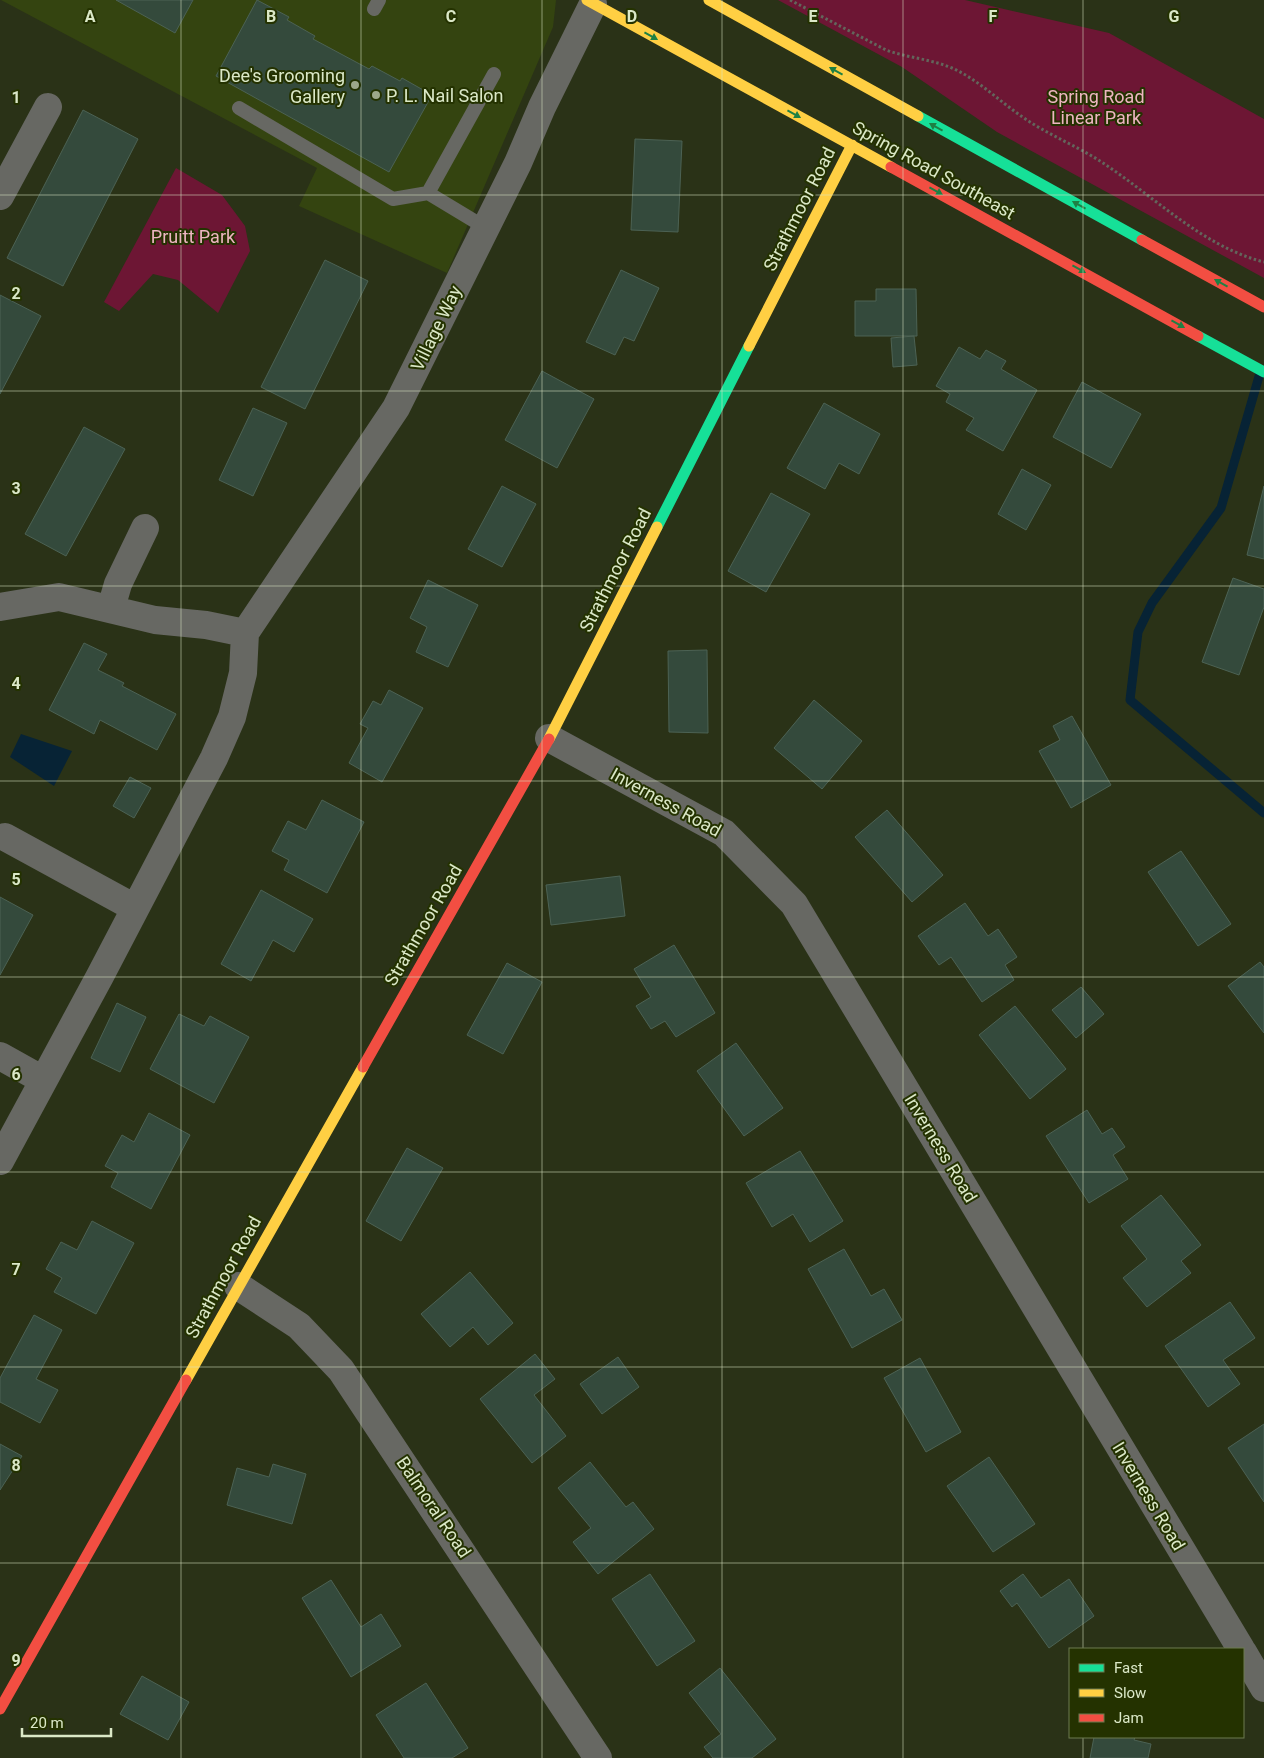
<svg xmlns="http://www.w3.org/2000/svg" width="1264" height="1758" font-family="Roboto,sans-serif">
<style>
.built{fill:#344410}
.green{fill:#6d1634}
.water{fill:#072335}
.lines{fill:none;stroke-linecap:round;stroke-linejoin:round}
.stream{stroke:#072335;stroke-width:9}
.building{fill:#344a3c;stroke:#4c6254}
.path{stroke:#63655b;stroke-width:3;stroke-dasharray:2.5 2.5;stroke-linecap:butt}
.lane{stroke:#676863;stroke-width:14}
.street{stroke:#676863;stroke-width:28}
.fast{stroke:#16e098;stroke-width:11}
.slow{stroke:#ffcf43;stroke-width:11}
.jam{stroke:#f24e42;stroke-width:11}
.oneway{fill:#1e8044}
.grid{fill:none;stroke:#dbe8c7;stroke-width:1;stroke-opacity:0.55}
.poi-dot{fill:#9da889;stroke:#243200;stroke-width:2}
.labels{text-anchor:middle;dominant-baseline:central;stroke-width:4;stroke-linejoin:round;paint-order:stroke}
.poi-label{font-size:18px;fill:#dbe8c7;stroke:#243200;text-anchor:end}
.park-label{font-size:18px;fill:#eeb5c1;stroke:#243200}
.street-label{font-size:18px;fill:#dbe8c7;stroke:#243200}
.grid-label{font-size:16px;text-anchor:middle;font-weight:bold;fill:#dbe8c7;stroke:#243200;stroke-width:4;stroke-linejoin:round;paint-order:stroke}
</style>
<rect width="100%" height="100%" fill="#2a3217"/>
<path class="built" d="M1,0H556L553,27L447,273L299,206L317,168Z"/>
<path class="green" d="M778,0H965L1109,33L1264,119V278L997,132L902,67Z
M176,168L222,195L245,226L250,251L218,313L178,280L153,274L119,311L104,302Z"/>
<path class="water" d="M21,734L72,751L54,786L10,757Z"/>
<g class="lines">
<path class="stream" d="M1260,373L1221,508L1152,603L1138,632L1130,700L1264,813"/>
</g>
<path class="building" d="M116,0H193L175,33Z
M257,0L289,17L287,20L315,36L313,39L369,69L372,66L400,81L402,78L432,95L389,172L216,76Z
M83,110L138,139L63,286L7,258Z
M635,139L682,141L678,232L631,230Z
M325,260L368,281L305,409L261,387Z
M621,270L659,288L634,341L624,337L615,355L586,342Z
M876,289H916L917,336H855V301H876Z
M0,295L41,316L0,394Z
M914,336L917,365L893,367L891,338Z
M959,347L980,359L986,350L1006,361L1001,369L1037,390L1003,451L966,430L974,418L946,402L950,394L936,386Z
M542,371L594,399L557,468L505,440Z
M1082,382L1141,414L1111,468L1053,437Z
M824,403L880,434L859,474L839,463L825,489L787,468Z
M253,408L287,423L253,496L219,480Z
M84,427L125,449L66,556L25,534Z
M1022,469L1051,485L1026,530L998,514Z
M502,486L536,504L502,567L468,549Z
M1264,486V559L1247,555Z
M771,493L810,514L766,592L728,571Z
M1233,578L1264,589V607L1239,675L1202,662Z
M428,580L478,605L448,667L416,652L427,627L410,618Z
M84,643L107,654L98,670L124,683L122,686L176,714L157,750L100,720L94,734L49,710Z
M707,650L708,733L669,732L668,651Z
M389,690L423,708L382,782L349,763L368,728L360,724L373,701L381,705Z
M814,700L862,741L822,789L774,748Z
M1072,716L1111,785L1071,808L1039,751L1060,740L1053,726Z
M130,777L151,788L134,818L113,806Z
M322,800L364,822L327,893L284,870L289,860L272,851L288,821L306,830Z
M887,810L943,875L912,902L855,837Z
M1181,851L1231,924L1198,946L1148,872Z
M620,876L625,916L551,925L546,885Z
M261,890L313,919L294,952L273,940L251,981L221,964Z
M0,897L33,915L0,975Z
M965,903L988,936L998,929L1017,957L1005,965L1014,980L982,1002L951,957L939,965L918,936Z
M674,945L715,1013L676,1037L665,1021L651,1029L636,1006L651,997L634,969Z
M1260,962L1264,967V1033L1228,986Z
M507,963L542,982L503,1054L467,1035Z
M1081,987L1104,1014L1076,1038L1052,1010Z
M117,1003L146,1017L120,1072L91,1058Z
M1015,1006L1066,1069L1030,1099L979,1035Z
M179,1014L204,1026L210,1016L249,1037L214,1103L150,1069Z
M736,1043L783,1108L744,1136L697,1071Z
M1087,1110L1102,1134L1112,1128L1125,1147L1113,1155L1128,1179L1089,1203L1046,1136Z
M149,1113L190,1135L151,1209L111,1187L118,1173L105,1166L122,1135L134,1142Z
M407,1148L443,1168L401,1241L366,1221Z
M800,1151L843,1221L810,1242L793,1214L772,1227L746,1183Z
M1161,1195L1201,1245L1181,1261L1191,1273L1147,1307L1123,1278L1147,1259L1121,1226Z
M92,1221L134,1243L96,1314L54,1292L62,1278L46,1269L61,1242L77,1250Z
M844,1249L871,1296L884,1289L902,1320L852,1348L808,1269Z
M470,1272L513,1323L488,1345L473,1327L450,1347L421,1314Z
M1230,1302L1255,1338L1223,1360L1240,1384L1208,1407L1165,1346Z
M34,1315L62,1330L36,1379L58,1390L40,1423L0,1402V1378Z
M535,1354L555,1379L534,1395L566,1436L532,1463L480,1399Z
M618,1357L639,1387L602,1414L580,1384Z
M920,1358L961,1432L926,1452L884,1378Z
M1264,1424V1502L1228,1448Z
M0,1444L22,1456L0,1490Z
M989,1457L1035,1524L993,1552L947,1486Z
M590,1462L626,1507L633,1502L654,1529L598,1574L573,1542L591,1528L558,1488Z
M273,1464L306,1474L292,1524L227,1505L237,1468L269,1477Z
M650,1574L695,1641L657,1666L612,1599Z
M1023,1574L1041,1598L1069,1579L1094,1616L1049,1648L1017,1603L1012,1607L1000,1591Z
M331,1580L361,1627L381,1614L401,1646L351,1677L302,1598Z
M720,1668L776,1739L752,1758H713L704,1747L721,1734L689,1693Z
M142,1676L189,1702L168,1740L120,1714Z
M426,1683L468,1748L452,1758H404L376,1715Z
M1094,1737H1135L1134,1740L1151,1744L1148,1758H1090Z"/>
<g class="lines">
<path class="path" d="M790,0L886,50C908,58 931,59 952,68C979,80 1000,102 1024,118C1050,136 1080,147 1106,165C1157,199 1204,247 1264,262"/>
<path class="lane" d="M374,9L379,0
M239,108L393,199L428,193
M486,228L428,193L494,74"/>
<path class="street" d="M0,196L48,107
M0,607L59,597L155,620L206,625L245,633
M111,608L118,584L145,528
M245,633L396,408L518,163L542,107L593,4
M549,738L724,833L794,904L1241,1649
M5,837L135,908
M0,1056L43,1080
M0,1161L100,976L214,758L232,717L243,673L245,633
M238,1286L299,1326L341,1370L598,1758
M1243,1652L1264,1688"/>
<path class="fast" d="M918,116L1142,240
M1198,336L1264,372
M657,527L749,346"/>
<path class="slow" d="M587,0L891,167
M709,0L918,116
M749,346L852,145
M549,739L657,527
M186,1380L363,1067"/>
<path class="jam" d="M891,167L1198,336
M1142,240L1264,307
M363,1067L549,739
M0,1709L186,1380"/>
</g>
<defs><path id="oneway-solid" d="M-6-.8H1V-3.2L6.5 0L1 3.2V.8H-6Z" transform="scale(1.25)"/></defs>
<g class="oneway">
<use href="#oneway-solid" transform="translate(651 36) rotate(29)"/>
<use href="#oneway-solid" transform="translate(836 71) rotate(-151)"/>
<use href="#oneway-solid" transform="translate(794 114) rotate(29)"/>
<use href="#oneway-solid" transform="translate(936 127) rotate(-151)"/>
<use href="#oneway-solid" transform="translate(936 191) rotate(29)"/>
<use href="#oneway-solid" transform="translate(1079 205) rotate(-151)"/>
<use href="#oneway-solid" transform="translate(1079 269) rotate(29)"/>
<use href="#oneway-solid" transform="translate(1221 283) rotate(-151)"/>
<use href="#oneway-solid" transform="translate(1178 324) rotate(29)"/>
</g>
<path class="grid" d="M181,0V1758M361,0V1758M542,0V1758M722,0V1758M903,0V1758M1083,0V1649M0,195H1264M0,391H1264M0,586H1264M0,781H1264M0,977H1264M0,1172H1264M0,1367H1264M0,1563H1264M1083,1737V1758"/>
<g class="poi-dot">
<circle cx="355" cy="85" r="5"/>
<circle cx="376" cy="95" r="5"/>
</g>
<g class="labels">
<g class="poi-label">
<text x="345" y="75">Dee's Grooming<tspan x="345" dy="21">Gallery</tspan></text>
<text x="386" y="95" text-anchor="start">P. L. Nail Salon</text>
</g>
<g class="park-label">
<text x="1096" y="96">Spring Road<tspan x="1096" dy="21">Linear Park</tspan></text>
<text x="193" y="236">Pruitt Park</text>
</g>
<g class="street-label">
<text transform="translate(934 170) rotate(29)">Spring Road Southeast</text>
<text transform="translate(799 209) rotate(-63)">Strathmoor Road</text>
<text transform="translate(436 328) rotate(-64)">Village Way</text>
<text transform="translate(615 570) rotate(-63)">Strathmoor Road</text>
<text transform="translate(666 802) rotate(29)">Inverness Road</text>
<text transform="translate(423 925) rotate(-60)">Strathmoor Road</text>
<text transform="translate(941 1148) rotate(59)">Inverness Road</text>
<text transform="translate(223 1277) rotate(-61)">Strathmoor Road</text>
<text transform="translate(1149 1496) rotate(59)">Inverness Road</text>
<text transform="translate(434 1507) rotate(56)">Balmoral Road</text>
</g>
</g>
<g class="grid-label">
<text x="90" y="22">A</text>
<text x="271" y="22">B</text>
<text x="451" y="22">C</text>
<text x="632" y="22">D</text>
<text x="813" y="22">E</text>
<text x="993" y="22">F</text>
<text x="1174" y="22">G</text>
<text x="16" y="103">1</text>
<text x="16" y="299">2</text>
<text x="16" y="494">3</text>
<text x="16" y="689">4</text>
<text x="16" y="885">5</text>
<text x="16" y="1080">6</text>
<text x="16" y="1275">7</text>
<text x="16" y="1471">8</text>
<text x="16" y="1666">9</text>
</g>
<rect x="1069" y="1648" width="175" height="90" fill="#243200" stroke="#6d7b50"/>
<rect x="1079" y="1664" width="25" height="8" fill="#16e098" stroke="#6d7b50"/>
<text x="1114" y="1673" font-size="15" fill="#dbe8c7">Fast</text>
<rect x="1079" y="1689" width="25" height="8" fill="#ffcf43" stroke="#6d7b50"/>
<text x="1114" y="1698" font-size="15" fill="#dbe8c7">Slow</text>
<rect x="1079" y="1714" width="25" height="8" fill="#f24e42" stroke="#6d7b50"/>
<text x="1114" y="1723" font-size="15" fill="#dbe8c7">Jam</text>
<path d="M22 1728v8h89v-8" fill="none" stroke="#dbe8c7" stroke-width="2.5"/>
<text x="30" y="1728" font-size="15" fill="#dbe8c7" stroke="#243200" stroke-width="4" paint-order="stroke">20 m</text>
</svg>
